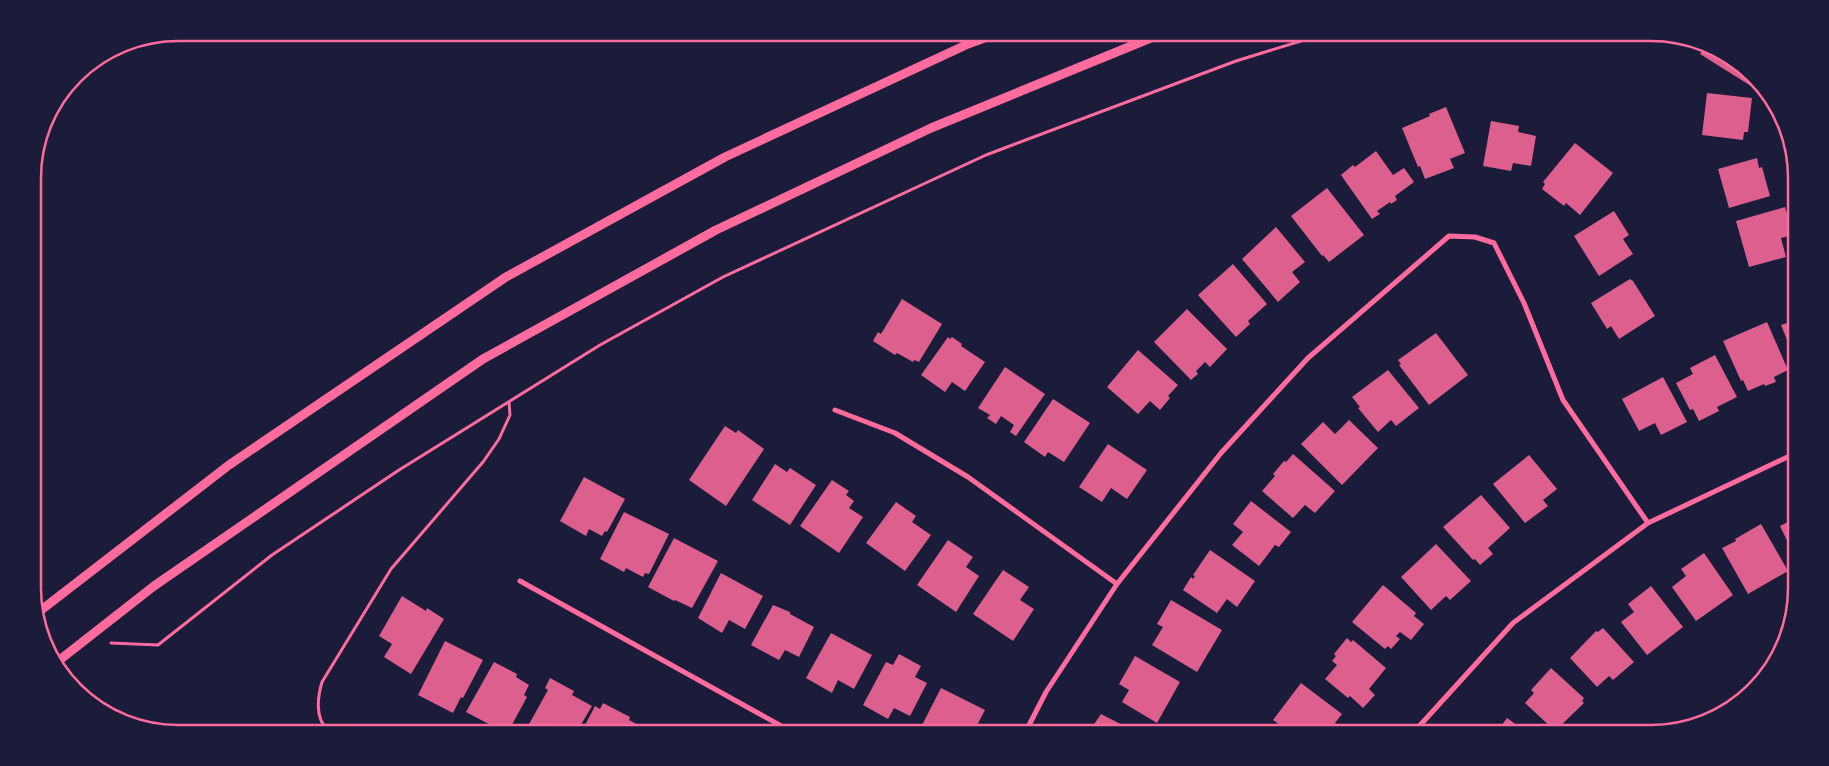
<svg xmlns="http://www.w3.org/2000/svg" width="1829" height="766" font-family="'Nunito Sans',sans-serif">
<style>
.building{fill:#dd5f8e}
.lines{fill:none;stroke-linecap:round;stroke-linejoin:round}
.path{stroke:#ff6b9d;stroke-width:3}
.minor{stroke:#ff6b9d;stroke-width:5}
.tertiary{stroke:#ff6b9d;stroke-width:9}
.rim{fill:none;stroke:#ff6b9d;stroke-width:2.5}
</style>
<rect width="100%" height="100%" fill="#1b1b3a"/>
<path class="building" d="M1706,43L1754,80L1751,86L1700,54Z
M1707,93L1752,98L1748,132H1744L1743,140L1702,135Z
M1446,107L1465,153L1450,159L1454,168L1425,179L1420,166L1418,167L1402,128L1430,116L1429,114Z
M1491,121L1519,126L1518,132L1536,136L1531,166L1513,163L1511,171L1483,166Z
M1575,143L1613,173L1580,215L1566,203L1564,206L1542,189L1545,184L1543,182Z
M1376,151L1393,175L1404,168L1414,182L1395,196L1397,200L1391,204L1390,202L1377,211L1380,214L1372,219L1341,175L1353,165L1355,167Z
M1757,158L1759,168L1762,167L1770,196L1729,208L1718,169Z
M1327,188L1364,235L1329,262L1323,255L1322,256L1291,216Z
M1785,207L1793,235L1781,238L1786,257L1749,267L1736,221Z
M1614,211L1629,235L1623,239L1633,254L1599,276L1574,236Z
M1276,227L1305,262L1292,272L1300,282L1278,302L1242,259Z
M1233,264L1267,304L1248,321L1250,324L1236,337L1198,295Z
M1630,279L1633,281L1655,316L1619,339L1611,326L1607,329L1591,303Z
M902,299L942,324L919,362L914,360L913,362L897,353L895,355L873,341L878,332L881,334Z
M1187,309L1227,349L1210,367L1205,362L1196,371L1198,374L1191,380L1154,342Z
M1796,320V362L1781,325Z
M1767,322L1788,370L1774,377L1776,382L1765,386L1764,384L1748,391L1743,380L1741,381L1723,341Z
M1436,333L1468,375L1429,405L1399,365L1401,364L1398,360Z
M948,337L950,339L952,337L962,344L961,346L985,362L965,391L952,382L945,392L921,375Z
M1138,350L1178,385L1168,396L1170,398L1160,410L1150,401L1138,414L1107,387Z
M1715,355L1737,397L1717,407L1719,411L1699,421L1693,409L1690,410L1676,383L1693,374L1690,368Z
M1005,367L1045,394L1016,436L1010,432L1014,425L1001,416L996,424L987,418L990,415L978,408Z
M1388,370L1419,408L1396,426L1391,420L1378,432L1358,408L1360,407L1352,397Z
M1663,377L1687,422L1661,435L1655,423L1639,431L1622,399Z
M1053,399L1090,423L1064,462L1048,452L1045,457L1024,442Z
M1349,420L1378,448L1342,485L1301,444L1323,422L1335,434Z
M725,426L736,433L738,430L764,449L726,506L689,480Z
M1108,444L1147,470L1127,499L1111,488L1102,502L1079,487Z
M1293,454L1335,491L1315,513L1305,505L1293,518L1262,491L1275,476L1273,474L1284,461L1286,462Z
M1529,455L1557,489L1543,500L1548,506L1525,523L1493,484Z
M775,464L787,472L790,468L816,485L790,525L752,500Z
M584,477L625,499L607,532L605,531L602,536L589,529L586,536L560,521Z
M832,480L849,491L846,495L854,501L849,508L863,517L839,553L800,526Z
M1481,495L1510,528L1488,548L1493,554L1480,565L1475,559L1473,560L1443,527Z
M1251,501L1291,532L1279,547L1275,545L1259,566L1232,545L1243,532L1233,524Z
M896,502L916,516L912,522L931,535L905,571L866,543Z
M624,512L669,534L649,574L645,573L643,577L626,568L624,572L600,559Z
M1796,518V559L1780,526Z
M1761,524L1788,571L1748,594L1722,548L1736,541L1735,539Z
M674,538L718,561L692,608L675,600L674,601L648,587Z
M948,540L973,557L966,567L979,576L956,612L917,585Z
M1436,544L1471,581L1450,600L1446,596L1431,610L1401,577Z
M1210,550L1255,581L1237,607L1227,599L1217,613L1183,590L1191,577L1193,579L1195,576L1193,575Z
M1704,553L1733,595L1696,621L1672,587L1686,576L1681,569Z
M1003,570L1029,587L1020,600L1034,609L1013,641L973,614Z
M721,573L763,596L745,629L729,620L722,633L698,618Z
M1383,585L1416,613L1414,616L1424,624L1411,640L1400,632L1396,636L1400,639L1391,649L1388,646L1385,649L1352,622Z
M1651,586L1683,627L1647,655L1621,622L1634,612L1628,604Z
M402,596L426,611L427,608L444,619L411,674L384,657L392,644L379,636Z
M1171,600L1222,630L1197,672L1152,645L1163,627L1157,624Z
M773,605L790,612V614L814,627L799,657L785,650L779,660L751,645Z
M1603,628L1634,662L1613,680L1609,676L1597,687L1570,658L1596,631L1598,632Z
M831,633L872,655L854,689L838,680L832,693L806,678Z
M1347,638L1351,642L1353,640L1386,668L1369,689L1375,695L1363,708L1350,696L1348,698L1325,679L1337,665L1332,661L1336,656L1334,654Z
M445,641L483,660L463,698L461,697L453,713L418,695Z
M899,654L921,666L915,677L927,683L910,716L894,708L888,719L863,705L886,662L893,665Z
M1135,656L1180,682L1157,723L1122,702L1129,690L1119,684Z
M494,662L517,674L516,677L529,685L524,695L527,697L508,732L500,728V730L466,712Z
M1551,668L1584,698L1582,701L1584,703L1555,731L1525,703L1534,693L1531,690Z
M550,678L574,691L572,695L592,706L576,733H541L528,726L548,690L545,688Z
M1301,683L1342,714L1335,723L1339,727L1334,733H1291L1273,720Z
M941,688L985,710L973,733H918Z
M603,703L630,717L629,720L642,727L638,733H581L595,706L600,709Z
M1101,714L1138,733H1088Z
M1507,718L1528,733H1496Z"/>
<g class="lines">
<path class="path" d="M111,643L158,645L272,555L399,470L600,345L723,277L986,155L1236,61L1327,33
M330,733C315,720 317,699 322,682L391,569L483,462L499,439L510,415L509,402"/>
<path class="minor" d="M835,410L895,433L968,477L1117,584
M520,581L794,733
M1025,733L1046,692L1117,584L1221,453L1308,358L1449,236L1475,237L1494,243L1524,303L1563,400L1648,523
M1413,733L1513,623L1648,523L1796,453"/>
<path class="tertiary" d="M36,614L229,465L506,277L725,157L968,44L998,33
M57,662L154,586L483,359L716,230L931,128L1163,33"/>
</g>
<path d="M0 0H1829V766H0ZM178 41H1651A137 137 0 0 1 1788 178V588A137 137 0 0 1 1651 725H178A137 137 0 0 1 41 588V178A137 137 0 0 1 178 41Z" fill="#1b1b3a" fill-rule="evenodd"/>
<path class="rim" d="M178 41H1651A137 137 0 0 1 1788 178V588A137 137 0 0 1 1651 725H178A137 137 0 0 1 41 588V178A137 137 0 0 1 178 41Z"/>
</svg>
